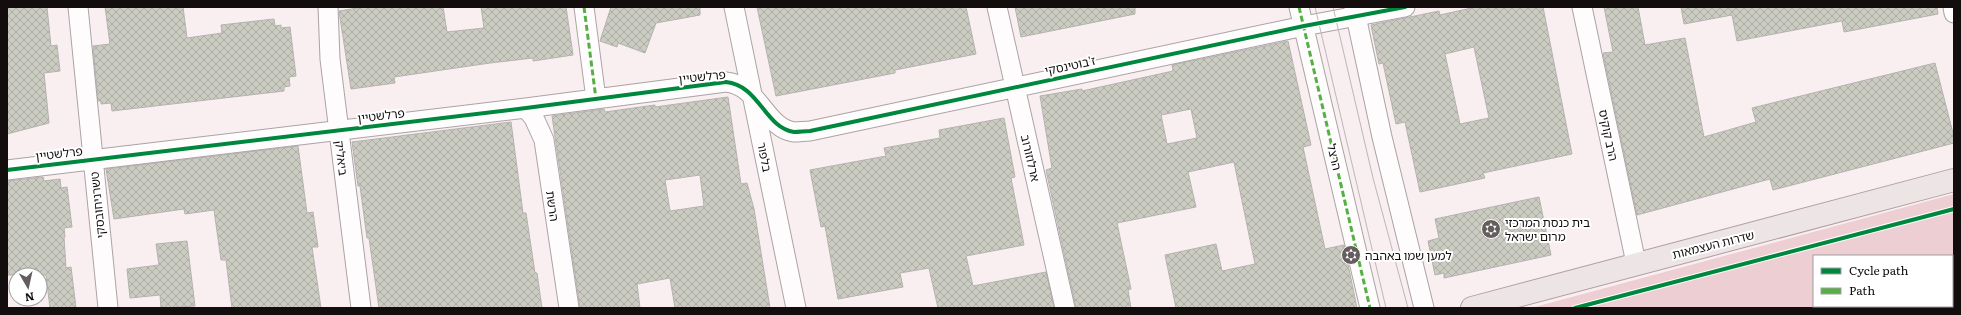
<svg xmlns="http://www.w3.org/2000/svg" width="1961" height="315" font-family="Literata,'Noto Sans Hebrew',serif">
<style>
.green{fill:#edced2;fill-rule:evenodd}
.building{fill:url(#building-cross-hatch);stroke:#b5b2b0;fill-rule:evenodd}
.lines{fill:none;stroke-linecap:round;stroke-linejoin:round}
.minor-casing{stroke:#aba3a5;stroke-width:21}
.major-casing{stroke:#b19ea1;stroke-width:24}
.minor{stroke:#fefcfd;stroke-width:19}
.major{stroke:#ede4e6;stroke-width:22}
.tram{stroke:#bbb8b8;stroke-width:1}
.quiet{stroke:#55b044;stroke-width:3;stroke-dasharray:6 3;stroke-linecap:butt}
.cycleway-casing{stroke:#fff;stroke-width:6}
.cycleway{stroke:#00873e;stroke-width:4}
.labels{text-anchor:middle;dominant-baseline:central;stroke-width:4;stroke-linejoin:round;paint-order:stroke}
.street-label{font-size:12px;fill:#130d0e;stroke:#fff}
.poi-label{font-size:12px;fill:#130d0e;stroke:#fff;text-anchor:start}
</style>
<defs>
<pattern id="building-cross-hatch" width="8" height="8" patternUnits="userSpaceOnUse"><rect width="8" height="8" fill="#cacbc1"/><path d="M0 0l8 8M0 8l8-8" fill="none" stroke="#adada5"/></pattern>
</defs>
<rect width="100%" height="100%" fill="#f9eef0"/>
<path class="green" d="M1954,194V308H1531ZM1814,256H1952V306H1814Z"/>
<path class="building" d="M7,7H47L51,46L57,45L60,71L44,73L49,123L7,134Z
M105,7H183L187,38L222,33L221,25L274,19L275,26L281,25V28L290,27L296,76L289,77L290,86L284,87V91L112,111L111,103L101,104V101H98L93,46L110,44Z
M364,7H443L447,32L484,28L481,7H566L573,55L533,61V58L490,63L394,77L395,83L351,89L339,11Z
M611,7H700V15L656,23L645,53L618,43L617,47L600,41Z
M757,7H966L976,54L895,70V73L776,96Z
M1015,7H1135V14L1021,37Z
M1476,7H1543L1572,154L1483,173L1485,178L1420,192L1405,122L1396,124L1383,63L1379,64L1371,25L1439,11L1440,15ZM1474,47L1489,118L1460,124L1445,54Z
M1604,7H1638L1645,45L1685,38L1704,137L1756,122L1752,108L1935,63L1954,137V143L1773,190L1770,179L1637,215L1603,53L1613,52Z
M1681,7H1937L1938,14L1844,32L1842,21L1737,41L1732,15L1684,24Z
M1288,41L1311,145L1303,147L1325,249L1344,245L1357,308H1176L1165,255L1216,244L1222,271L1255,264L1234,162L1188,172L1196,207L1117,223L1131,289L1128,290L1131,308H1076L1046,170L1052,168L1040,96L1082,89V91L1173,71L1172,65ZM1191,109L1197,138L1167,144L1161,115Z
M728,97L741,184L747,183L754,209L770,308H675L670,278L637,284L640,308H580L552,116L604,109L605,112L655,105V107ZM700,175L704,206L670,211L665,180Z
M1004,118L1015,177L1011,178L1024,245L966,256L973,286L1046,272L1054,308H938L929,268L900,273L903,287L838,299L825,226L821,227L810,170L886,156L884,148L940,138L939,130Z
M511,122L523,213H526L535,273H537L542,308H379L369,238H367L360,186H358L352,142Z
M298,146L307,213L313,212L318,247H312L321,308H232L226,260H221L214,210L185,214L184,209L114,219L106,169Z
M43,177L44,181L60,179L61,188L67,187L72,227L64,228L65,237H64L66,268L71,267L76,308H50L46,275H7V181Z
M1539,197L1551,255L1444,278V273L1435,275L1428,241L1439,238L1435,219Z
M187,241L195,306L161,308L160,295L130,298L127,269L159,265L156,244Z"/>
<g class="lines">
<defs>
<path id="minor" d="M78,7L108,308
M328,7L330,59L361,308
M584,7L596,99
M734,7L796,308
M997,7L1065,308
M1299,7L1370,308
M1354,7L1382,137L1424,308
M1582,7L1636,263
M1953,7L1954,13
M526,108L534,118L544,140L569,308
M7,170L526,108L726,82C759,85 765,128 794,132C799,132 805,131 810,131L1304,26L1405,7"/>
<path id="major" d="M1472,308L1954,180"/>
</defs>
<use href="#minor" class="minor-casing"/>
<use href="#major" class="major-casing"/>
<use href="#minor" class="minor"/>
<use href="#major" class="major"/>
<path class="tram" d="M1315,7L1386,308
M1333,7L1373,178L1408,308"/>
<path class="quiet" d="M584,7L596,99
M1299,7L1370,308"/>
<defs>
<path id="cycleway" d="M7,170L526,108L726,82C759,85 765,128 794,132C799,132 805,131 810,131L1304,26L1405,7
M1575,308L1954,209"/>
</defs>
<use href="#cycleway" class="cycleway-casing"/>
<use href="#cycleway" class="cycleway"/>
</g>
<defs>
<symbol id="synagogue-disc" viewBox="-11 -11 22 22"><circle r="9.5" fill="#645c5d" stroke="#fff"/><path d="M0-6.5L5.6 3.2H-5.6ZM0 6.5L5.6-3.2H-5.6Z" fill="#fff"/></symbol>
</defs>
<g fill-rule="evenodd">
<use href="#synagogue-disc" x="1480" y="218" width="22" height="22"/>
<use href="#synagogue-disc" x="1340" y="244" width="22" height="22"/>
</g>
<g class="labels">
<g class="street-label">
<text transform="translate(1070 65) rotate(-12)">ז'בוטינסקי</text>
<text transform="translate(702 76) rotate(-6)">פרלשטיין</text>
<text transform="translate(381 115) rotate(-7)">פרלשטיין</text>
<text transform="translate(1609 135) rotate(78)">הרב קוקיס</text>
<text transform="translate(59 153) rotate(-7)">פרלשטיין</text>
<text transform="translate(765 157) rotate(79)">בלפור</text>
<text transform="translate(1335 157) rotate(77)">הרצל</text>
<text transform="translate(342 158) rotate(83)">ביאליק</text>
<text transform="translate(1031 158) rotate(77)">ארלוזורוב</text>
<text transform="translate(97 205) rotate(-96)">טשרניחובסקי</text>
<text transform="translate(553 206) rotate(82)">הרשת</text>
<text transform="translate(1713 244) rotate(-14)">שדרות העצמאות</text>
</g>
<g class="poi-label">
<text x="1505" y="222">בית כנסת המרכזי<tspan x="1505" dy="14">מרום ישראל</tspan></text>
<text x="1365" y="255">למען שמו באהבה</text>
</g>
</g>
<rect width="1961" height="315" fill="none" stroke="#130d0e" stroke-width="16"/>
<rect x="1813" y="255" width="140" height="52" fill="#ffffff" stroke="#a19e9f"/>
<rect x="1821" y="268" width="20" height="6" fill="#00873e" stroke="#a19e9f"/>
<text x="1849" y="275" font-size="12" fill="#130d0e">Cycle path</text>
<rect x="1821" y="288" width="20" height="6" fill="#55b044" stroke="#a19e9f"/>
<text x="1849" y="295" font-size="12" fill="#130d0e">Path</text>
<g transform="translate(28 287) rotate(171)"><circle r="19" fill="#ffffff" stroke="#a19e9f"/>
<path d="M0-3L7 15L0 10L-7 15Z" fill="#645c5d"/>
<text y="-6" font-size="11" font-weight="bold" text-anchor="middle" fill="#130d0e">N</text>
</g>
</svg>
